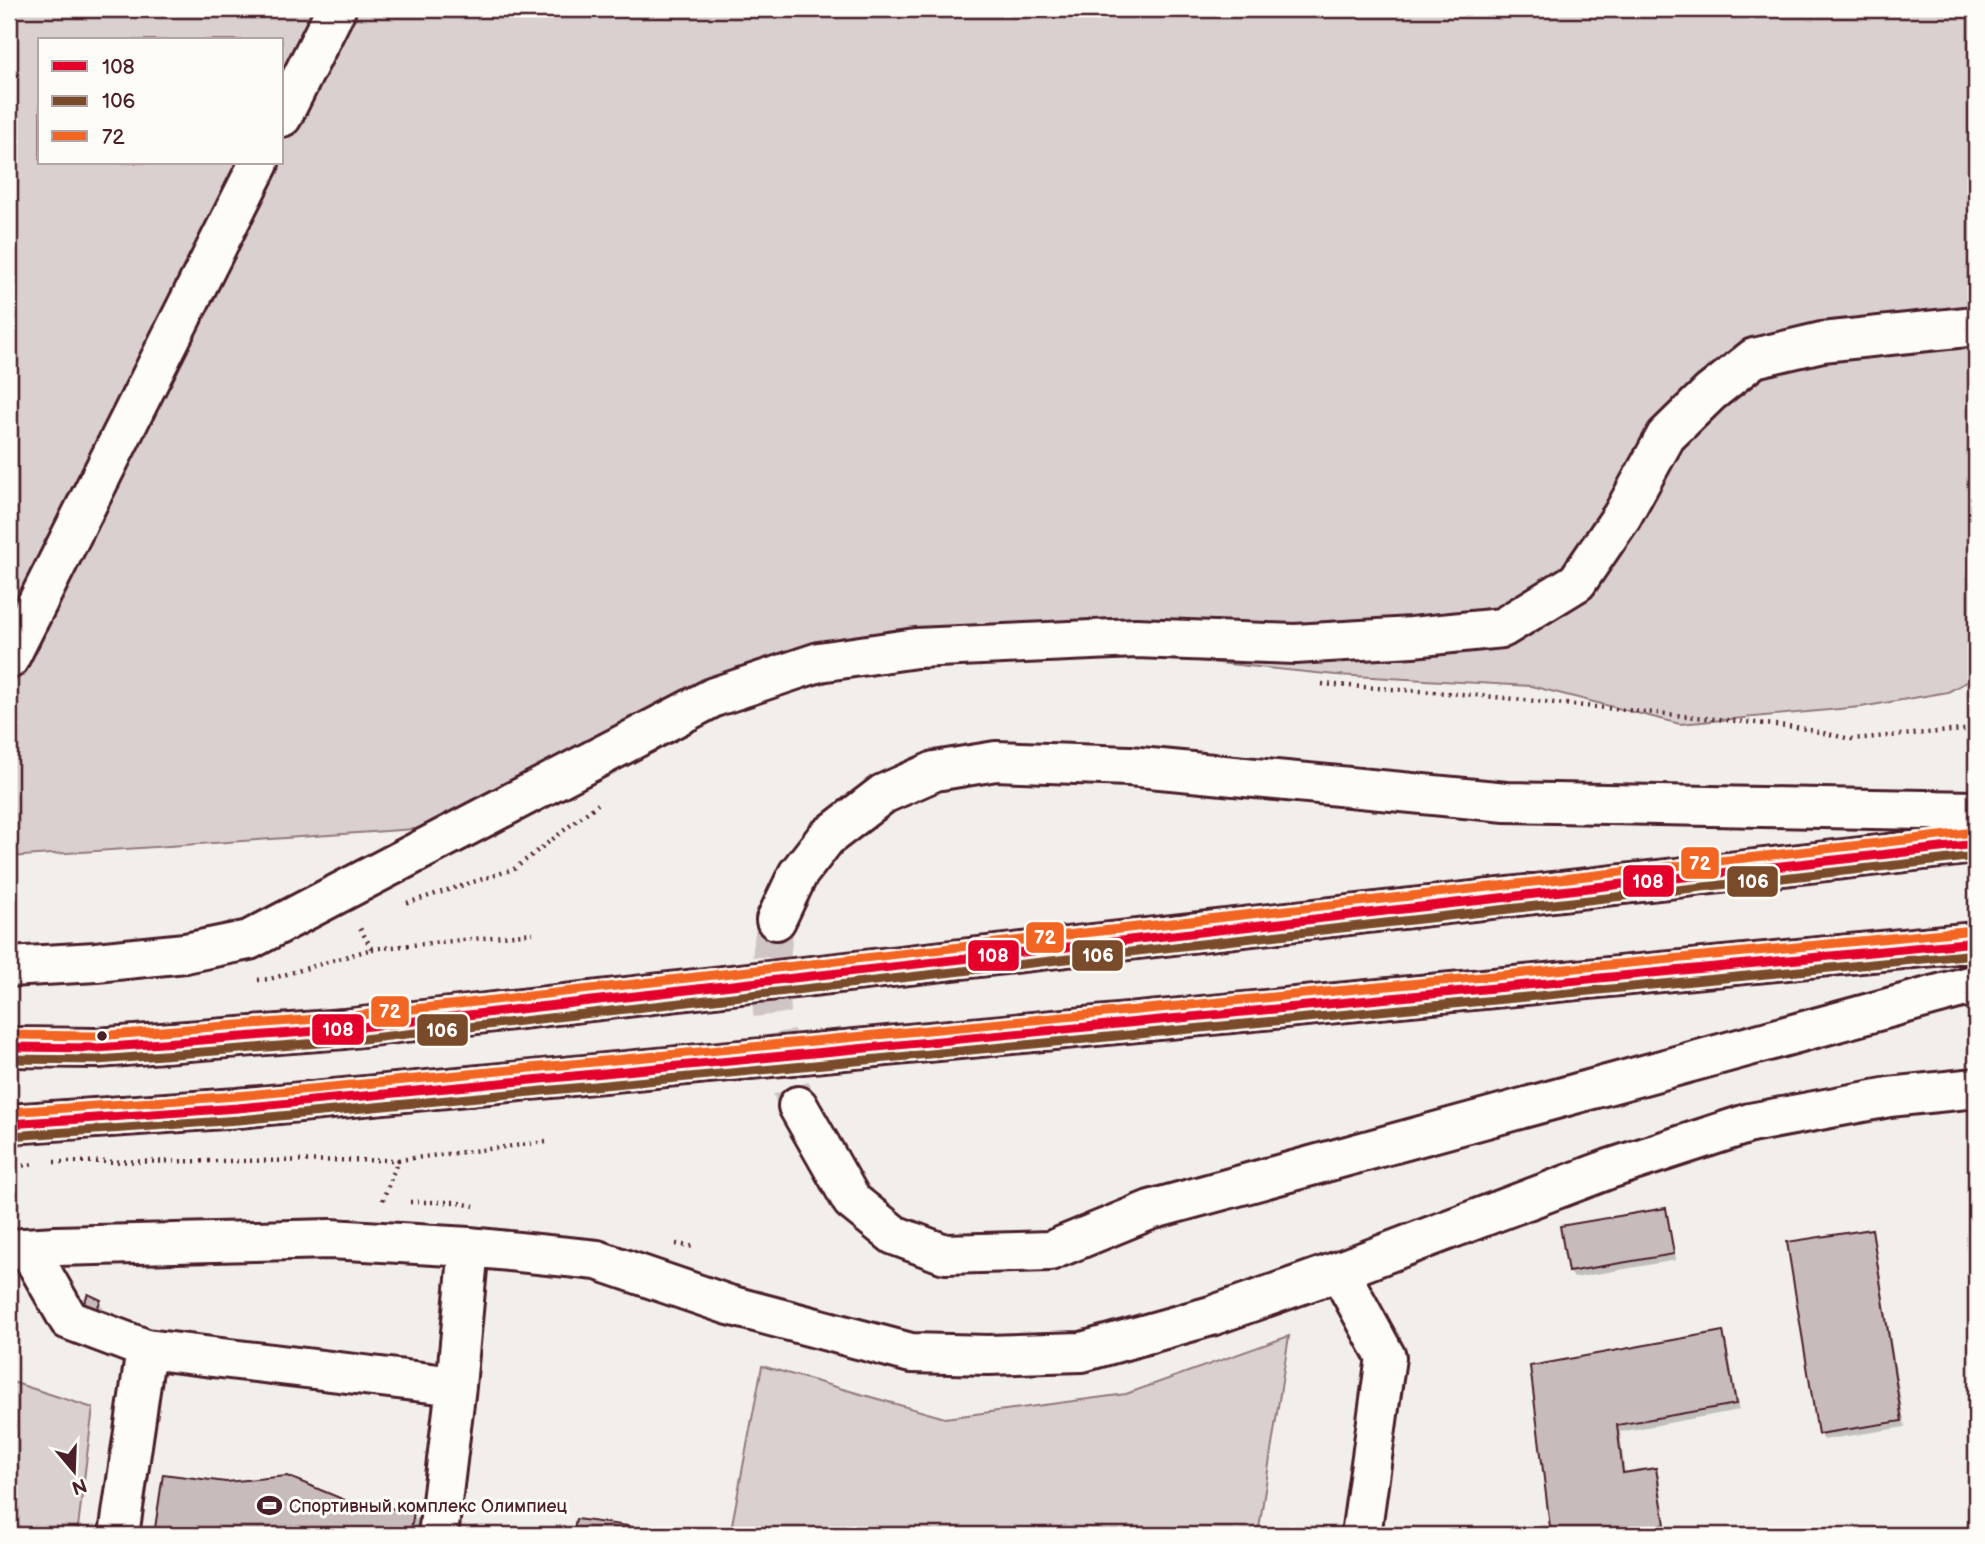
<svg xmlns="http://www.w3.org/2000/svg" width="1985" height="1544" font-family="'Balsamiq Sans',sans-serif">
<style>
.green{fill:#d9d0cf;stroke:#92787d;stroke-width:2;fill-rule:evenodd}
.shadow{fill:#0003}
.building{fill:#c8bbbb;stroke:#4a1f2b;stroke-width:2}
.lines{fill:none;stroke-linecap:round;stroke-linejoin:round}
.major-tunnel{stroke:#d0c5c5;stroke-width:38;stroke-dasharray:38 19;stroke-linecap:butt}
.minor-casing{stroke:#4a1f2b;stroke-width:44}
.major-casing{stroke:#4a1f2b;stroke-width:44}
.path{stroke:#4a1f2b;stroke-width:4.5;stroke-dasharray:2 5;stroke-linecap:butt}
.minor{stroke:#fdfcf7;stroke-width:38}
.major{stroke:#fdfcf7;stroke-width:38}
.bus-1-casing{stroke:#fdfcf7;stroke-width:14}
.bus-2-casing{stroke:#fdfcf7;stroke-width:14}
.bus-3-casing{stroke:#fdfcf7;stroke-width:14}
.bus-1{stroke:#e4002b;stroke-width:9}
.bus-2{stroke:#7a4b2a;stroke-width:9}
.bus-3{stroke:#f26522;stroke-width:9}
.bus-dot{fill:#4a1f2b;stroke:#fdfcf7;stroke-width:2.5}
.labels{text-anchor:middle;dominant-baseline:central;stroke-width:6;stroke-linejoin:round;paint-order:stroke}
.poi-label{font-size:18px;fill:#4a1f2b;stroke:#fdfcf7;text-anchor:start}
.line-badge{stroke:#fdfcf7;stroke-width:2.5}
.badge-label{font-size:19px;text-anchor:middle;font-weight:bold;fill:#fff}
</style>
<rect width="100%" height="100%" fill="#f2efeb"/>
<filter id="ink" filterUnits="userSpaceOnUse"><feTurbulence type="fractalNoise" baseFrequency=".0143" numOctaves="2"/><feDisplacementMap in="SourceGraphic" scale="14" xChannelSelector="R" yChannelSelector="G"/><feConvolveMatrix kernelMatrix="1 2 1 2 8 2 1 2 1" color-interpolation-filters="sRGB"/></filter>
<g filter="url(#ink)">
<path class="green" d="M9,9H1976V677L1948,692L1861,707L1680,724L1531,686L1336,675L1139,655L867,672L726,708L487,824L9,857ZM40,40H282V163H40Z
M1289,1336L1258,1535H730L762,1366L945,1418L1126,1394Z
M9,1381L93,1408L77,1535H9Z"/>
<path class="shadow" d="M1665,1210L1668,1216L1676,1260L1574,1278L1570,1272L1562,1228Z
M1871,1231L1874,1237L1905,1427L1823,1440L1820,1434Z
M99,1302L103,1308L96,1323L86,1318Z
M1722,1333L1726,1340L1739,1410L1620,1432L1625,1474L1655,1470L1659,1476L1667,1531L1640,1535H1553L1532,1368Z
M164,1476L413,1514L425,1535H154Z
M577,1521L628,1528L632,1535H575Z
M504,1532L530,1535H503Z"/>
<path class="building" d="M1666,1208L1674,1254L1568,1272L1560,1226Z
M1872,1229L1902,1421L1818,1434L1787,1242Z
M88,1294L101,1300L93,1317L80,1311Z
M1723,1331L1736,1404L1617,1425L1623,1473L1656,1468L1665,1525L1602,1535H1551L1530,1366Z
M163,1474L226,1482L287,1476L347,1501L414,1512L410,1535H154Z
M576,1519L629,1526L628,1535H573Z"/>
<g class="lines">
<path class="major-tunnel" d="M776,920C764,993 771,1037 798,1106"/>
<defs>
<path id="minor" d="M282,117L336,9
M9,659L259,163
M9,967L96,962L185,953L249,940L714,697L819,662L916,648L1136,638L1295,644L1412,637L1502,628L1577,582L1622,516L1666,436L1710,393L1754,358L1822,342L1976,326
M28,1248L69,1320L146,1349
M9,1249L56,1246L330,1239L469,1247L597,1260L729,1305L911,1353L988,1355L1082,1352L1211,1316L1339,1271L1609,1169L1750,1123L1889,1097L1976,1088
M1339,1271L1386,1357L1361,1535
M119,1535L146,1349L456,1386
M438,1535L456,1386L469,1247"/>
<path id="major" d="M776,920L798,874L826,838L883,794L935,771L996,761L1129,766L1506,802L1976,811
M9,1047L97,1048L344,1029L1976,844
M798,1106L852,1201L894,1235L945,1254L1050,1251L1150,1210L1976,984
M9,1124L238,1108L1976,942"/>
</defs>
<use href="#minor" class="minor-casing"/>
<use href="#major" class="major-casing"/>
<path class="path" d="M1322,684L1475,695L1796,727L1851,739L1976,729
M407,903L514,869L598,804
M372,949L533,933
M258,980L270,979L372,949L358,925
M398,1160L546,1142
M54,1162L398,1160L382,1202H384
M9,1167L35,1164
M410,1202H454L474,1206
M676,1244L695,1247"/>
<use href="#minor" class="minor"/>
<use href="#major" class="major"/>
<defs>
<path id="bus-1" d="M9,1047L97,1048L344,1029L1976,844
M9,1124L238,1108L1976,942"/>
<path id="bus-2" d="M9,1059L98,1060L345,1041L1976,856
M10,1136L239,1120L1976,954"/>
<path id="bus-3" d="M9,1035L97,1036L343,1017L1975,832
M9,1112L237,1096L1975,930"/>
</defs>
<use href="#bus-1" class="bus-1-casing"/>
<use href="#bus-2" class="bus-2-casing"/>
<use href="#bus-3" class="bus-3-casing"/>
<use href="#bus-1" class="bus-1"/>
<use href="#bus-2" class="bus-2"/>
<use href="#bus-3" class="bus-3"/>
</g>
</g>
<defs>
<symbol id="stadium-bare" viewBox="-9 -9 18 18"><path d="M0-5a6.5 5 0 1 0 0 10a6.5 5 0 1 0 0-10ZM-3.5-1.8h7v3.6h-7Z" fill="#4a1f2b" stroke="#fdfcf7" stroke-width="2.5" paint-order="stroke"/></symbol>
</defs>
<g fill-rule="evenodd">
<use href="#stadium-bare" x="252" y="1488" width="35" height="35"/>
</g>
<circle class="bus-dot" cx="102" cy="1036" r="6"/>
<g class="labels">
<g class="poi-label">
<text x="289" y="1506">Спортивный комплекс Олимпиец</text>
</g>
</g>
<g class="line-badge">
<rect x="1680" y="846" width="40" height="34" rx="7" fill="#f26522"/>
<rect x="1622" y="864" width="53" height="34" rx="7" fill="#e4002b"/>
<rect x="1726" y="865" width="53" height="33" rx="7" fill="#7a4b2a"/>
<rect x="1025" y="921" width="40" height="33" rx="7" fill="#f26522"/>
<rect x="967" y="939" width="53" height="33" rx="7" fill="#e4002b"/>
<rect x="1071" y="939" width="53" height="33" rx="7" fill="#7a4b2a"/>
<rect x="370" y="995" width="40" height="33" rx="7" fill="#f26522"/>
<rect x="311" y="1013" width="54" height="33" rx="7" fill="#e4002b"/>
<rect x="416" y="1013" width="53" height="34" rx="7" fill="#7a4b2a"/>
</g>
<g class="badge-label">
<text x="1700" y="870">72</text>
<text x="1648" y="888">108</text>
<text x="1753" y="888">106</text>
<text x="1045" y="944">72</text>
<text x="993" y="962">108</text>
<text x="1098" y="962">106</text>
<text x="390" y="1018">72</text>
<text x="338" y="1036">108</text>
<text x="442" y="1037">106</text>
</g>
<rect width="1985" height="1544" fill="none" stroke="#fdfcf7" stroke-width="35"/>
<rect x="18" y="18" width="1950" height="1509" fill="none" stroke="#4a1f2b" stroke-width="2.5" filter="url(#ink)"/>
<rect x="38" y="38" width="245" height="126" fill="#fdfcf7" stroke="#b5a4a5" stroke-width="2"/>
<rect x="52" y="61" width="35" height="10" fill="#e4002b" stroke="#b5a4a5" stroke-width="2"/>
<text x="102" y="74" font-size="21" fill="#4a1f2b">108</text>
<rect x="52" y="96" width="35" height="10" fill="#7a4b2a" stroke="#b5a4a5" stroke-width="2"/>
<text x="102" y="108" font-size="21" fill="#4a1f2b">106</text>
<rect x="52" y="131" width="35" height="10" fill="#f26522" stroke="#b5a4a5" stroke-width="2"/>
<text x="102" y="144" font-size="21" fill="#4a1f2b">72</text>
<g transform="translate(74 1471) rotate(161)" stroke="#fdfcf7" stroke-width="5" paint-order="stroke">
<path d="M0-5L12 26L0 18L-12 26Z" fill="#4a1f2b"/>
<text y="-10" font-size="19" font-weight="bold" text-anchor="middle" fill="#4a1f2b">N</text>
</g>
</svg>
